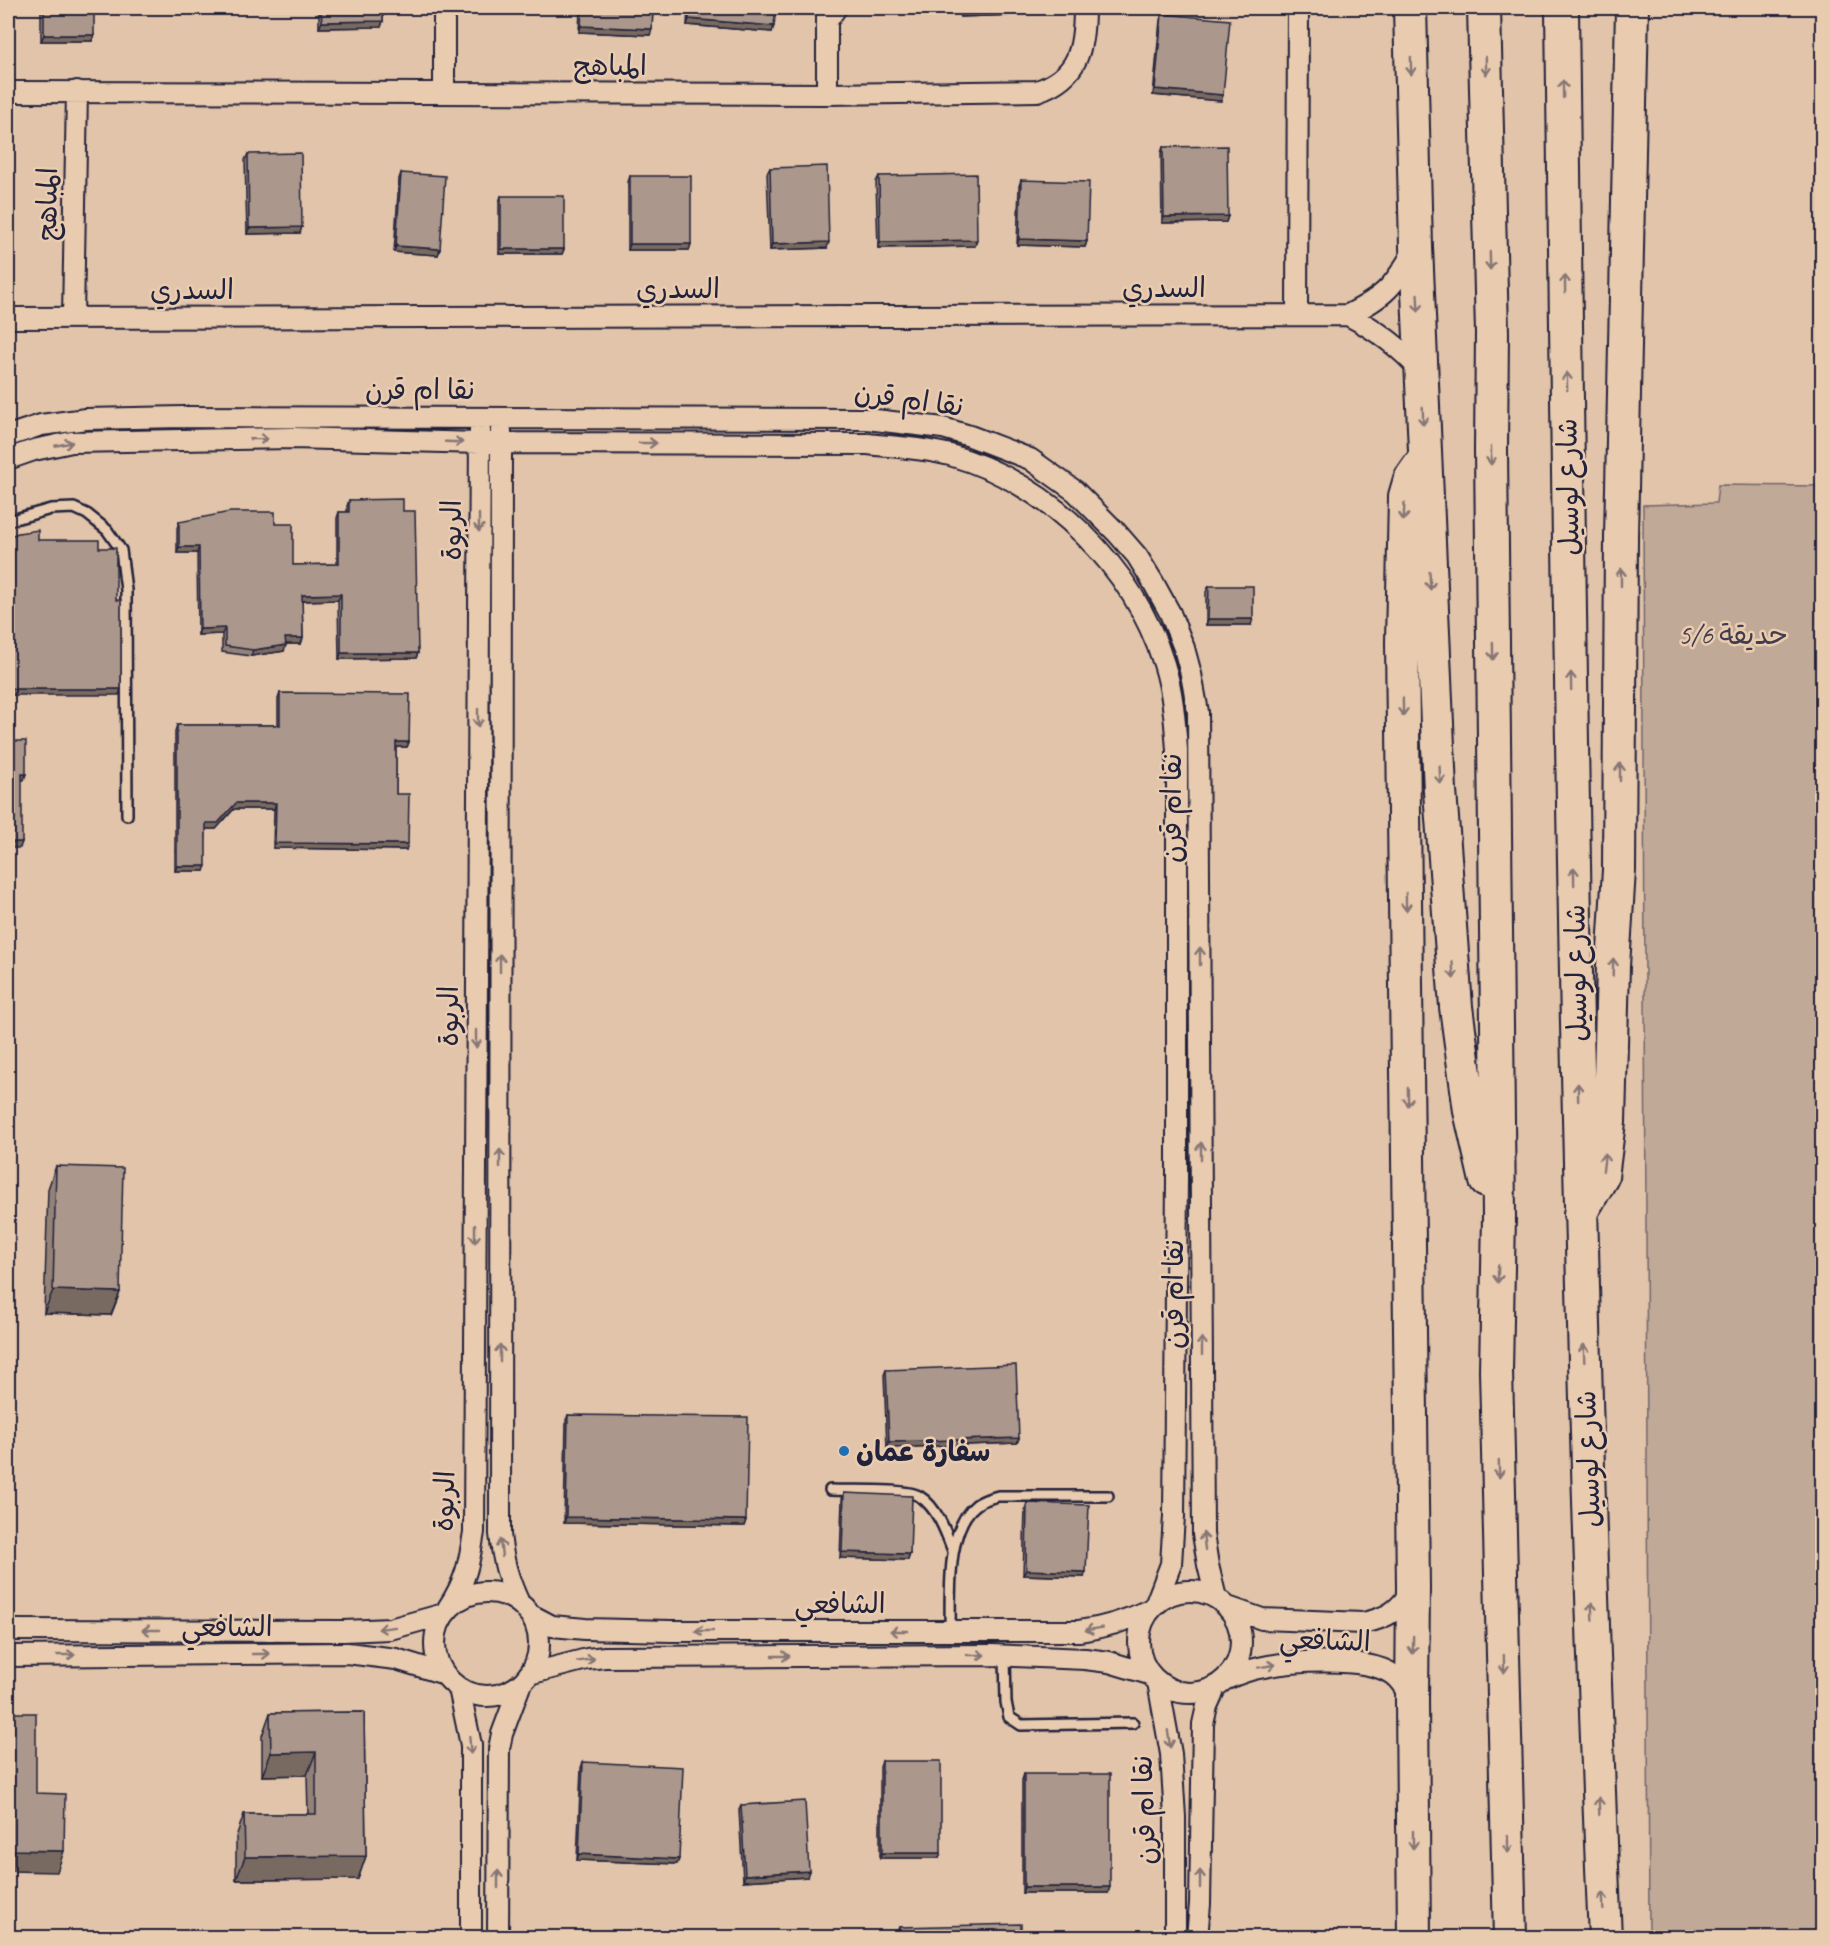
<svg xmlns="http://www.w3.org/2000/svg" width="1830" height="1945" font-family="Caveat,'Playpen Sans Arabic',sans-serif">
<style>
.green{fill:#c1a998;stroke:#72666a;stroke-width:1.5}
.lines{fill:none;stroke-linecap:round;stroke-linejoin:round}
.service-casing{stroke:#22223b;stroke-width:14}
.minor-casing{stroke:#22223b;stroke-width:24}
.trunk-casing{stroke:#22223b;stroke-width:36}
.service{stroke:#e9cbaf;stroke-width:9}
.minor{stroke:#e9cbaf;stroke-width:20}
.trunk{stroke:#e9cbaf;stroke-width:32}
.wall{fill:#938278;stroke:#22223b;stroke-width:1.5}
.shaded-wall{fill:#786a61;stroke:#22223b;stroke-width:1.5}
.building{fill:#ab978b;stroke:#22223b;stroke-width:1.5}
.oneway{stroke:#867675}
.poi-dot{fill:#1f6fb2;stroke:#e9cbaf;stroke-width:2}
.labels{text-anchor:middle;dominant-baseline:central;stroke-width:5;stroke-linejoin:round;paint-order:stroke}
.street-label{font-size:28px;fill:#22223b;stroke:#e9cbaf}
.park-label{font-size:28px;fill:#423d4e;stroke:#e9cbaf}
.poi-label{font-size:28px;font-weight:bold;fill:#22223b;stroke:#e9cbaf;text-anchor:start}
</style>
<rect width="100%" height="100%" fill="#e1c4aa"/>
<filter id="ink" filterUnits="userSpaceOnUse"><feTurbulence type="fractalNoise" baseFrequency=".0167" numOctaves="2"/><feDisplacementMap in="SourceGraphic" scale="12" xChannelSelector="R" yChannelSelector="G"/><feConvolveMatrix kernelMatrix="1 2 1 2 8 2 1 2 1" color-interpolation-filters="sRGB"/></filter>
<g filter="url(#ink)">
<path class="green" d="M1718,485L1822,486V1937H1649L1643,505L1716,503Z"/>
<g class="lines">
<defs>
<path id="service" d="M8,521L51,509L74,508L87,514L107,530L121,550L126,590L127,815
M830,1490C848,1491 906,1488 919,1496C937,1507 946,1532 953,1551
M950,1631C951,1596 945,1529 976,1505C982,1500 990,1498 998,1496H1108
M1005,1656L1006,1702L1009,1717L1021,1725L1133,1723"/>
<path id="minor" d="M444,8V93
M827,8V21L836,8
M827,21V94
M8,92L827,94L1037,91C1079,77 1084,48 1084,8
M1297,315L1298,8
M1348,315C1377,330 1400,347 1421,371
M8,318L1348,315C1386,296 1394,286 1415,249
M73,318L77,91
M501,430L500,1534C503,1561 508,1579 519,1603
M8,436L41,425L86,419L183,417L867,419L943,428L970,436L1030,459L1075,491L1117,533L1137,556L1153,582L1170,613L1184,648L1191,674L1198,712L1203,1534L1208,1565L1216,1598
M8,459L34,450L72,442L293,438L480,443L868,444C895,447 923,448 950,455C1049,483 1133,566 1164,664C1173,692 1175,721 1177,750V1178L1174,1516L1171,1564L1156,1603
M1139 1642a51 51 0 1 1 102 0a51 51 0 1 1-102 0Z
M435 1644a52 52 0 1 1 104 0a52 52 0 1 1-104 0Z
M1225,1606L1262,1619L1363,1623C1388,1618 1400,1610 1413,1588
M448,1608C466,1581 469,1564 474,1532L480,430
M531,1615L552,1626L585,1629L670,1631H1079C1104,1628 1126,1621 1149,1610
M8,1630L344,1631L390,1629L444,1614
M8,1656L347,1653L396,1659L445,1674
M529,1674L587,1659L605,1657L992,1655L1085,1659L1109,1662L1149,1674
M1224,1680C1236,1675 1247,1670 1259,1668C1290,1661 1365,1656 1392,1674C1401,1680 1406,1690 1411,1699
M1158,1682L1171,1754L1175,1817V1938
M459,1688L471,1745V1938
M498,1938L499,1749L502,1734L521,1683
M1197,1938L1200,1904L1203,1724L1207,1706L1216,1686"/>
<path id="trunk" d="M1410,8L1416,247L1440,791L1456,1007L1470,1111L1486,1181
M1484,8L1492,333L1491,450L1499,1216L1496,1371L1510,1938
M1562,8C1570,651 1577,1295 1605,1938
M1580,1214L1602,1177L1609,1122L1613,966L1619,870L1621,537L1632,8
M1414,1938L1412,1701L1413,1587L1402,642L1405,496L1410,479L1424,459"/>
</defs>
<use href="#service" class="service-casing"/>
<use href="#minor" class="minor-casing"/>
<use href="#trunk" class="trunk-casing"/>
<use href="#service" class="service"/>
<use href="#minor" class="minor"/>
<use href="#trunk" class="trunk"/>
</g>
<path class="wall" d="M41,8H94L92,41H41Z
M319,8H383V21L381,27L319,28Z
M580,8H653L652,29L650,35L579,32Z
M688,8H776L772,32L687,25Z
M960,8H1018L1016,15L960,17Z
M1162,14L1223,95L1221,101L1153,95L1160,20Z
M1163,147L1228,216L1226,222L1162,223L1161,153Z
M248,154L300,233L247,234L245,160Z
M770,168L827,248L770,250L767,173Z
M401,173L440,249L438,255L394,252L399,179Z
M630,176L691,244L689,250H628V182Z
M879,176L977,240L975,246L878,248L876,182Z
M1021,180L1087,241L1085,247L1017,245L1019,186Z
M501,196L564,249L562,254H499V202Z
M349,500L403,511L418,653L416,658L339,659L338,600L302,601L303,638L301,644H286L284,651L251,656L222,652V634L198,635L197,553H177V528L179,522L275,524L293,565L337,564V518L339,512H347V506Z
M1209,586L1251,625H1206V592Z
M280,693L409,742L407,747H396V794L406,850L273,848L274,809H234L216,829H206L204,871H175V731L177,725H278V699Z
M56,1166L120,1292L111,1315L44,1313L48,1189Z
M886,1370L1019,1438L1017,1443L887,1448L884,1375Z
M568,1415L746,1520L744,1526L564,1523L566,1420Z
M844,1493L910,1554L908,1560L840,1558L842,1499Z
M1027,1503L1084,1577L1023,1575L1025,1509Z
M364,1712L366,1856L358,1879L236,1880V1837L244,1814H308L307,1775L262,1776V1736L270,1713Z
M882,1761L939,1858H880V1767Z
M583,1762L679,1859L677,1864L577,1860L581,1768Z
M1024,1774L1108,1893H1022V1780Z
M741,1805L807,1877L743,1881L739,1810Z
M899,1927L1021,1938H897V1932Z"/>
<path class="shaded-wall" d="M1018,9L1016,15L960,17L962,11Z
M689,19L774,26L772,32L687,25Z
M383,21L381,27L319,28L322,22Z
M581,26L652,29L650,35L579,32Z
M44,35H94L92,41H41Z
M1155,89L1223,95L1221,101L1153,95Z
M1228,216L1226,222L1162,223L1164,217Z
M302,227L300,233L247,234L249,228Z
M1019,239L1087,241L1085,247L1017,245Z
M977,240L975,246L878,248L880,242Z
M829,242L827,248L770,250L772,244Z
M630,244H691L689,250H628Z
M396,246L440,249L438,255L394,252Z
M501,249H564L562,254H499Z
M179,547H199L197,553H177Z
M341,594L338,600L300,601L302,595Z
M1208,619H1253L1251,625H1206Z
M225,628L222,634L198,635L200,629Z
M285,638H303L301,644H283Z
M286,645L284,651L251,656L253,650Z
M341,653H418L416,658L339,659Z
M8,689H121L119,695H8Z
M396,742H409L407,747H394Z
M22,774H26L24,780H20Z
M236,803H276L274,809H234L216,829H204L206,823Z
M8,842H22L20,848H8Z
M275,843L408,844L406,850L273,848Z
M177,866H206L204,871H175Z
M53,1290L120,1292L111,1315L44,1313Z
M1019,1438L1017,1443L887,1448L889,1442Z
M566,1517L746,1520L744,1526L564,1523Z
M842,1552L910,1554L908,1560L840,1558Z
M1026,1570L1086,1572L1084,1577L1023,1575Z
M316,1752L307,1775L262,1776L271,1753Z
M8,1850L64,1851L57,1872L8,1871Z
M882,1853H941L939,1858H880Z
M579,1854L679,1859L677,1864L577,1860Z
M366,1856L358,1879L236,1880L245,1857Z
M809,1871L807,1877L743,1881L745,1875Z
M1024,1887H1110L1108,1893H1022Z"/>
<path class="building" d="M44,8H94V35H44Z
M321,8H383V21L322,22Z
M582,8H653L652,29L581,26Z
M690,8H776L774,26L689,19Z
M962,8H1018V9L962,11Z
M1162,14L1230,20L1223,95L1155,89Z
M1227,146L1228,216L1164,217L1163,147Z
M301,153L302,227L249,228L248,154Z
M827,166L829,242L772,244L770,168Z
M401,173L445,176L440,249L396,246Z
M976,174L977,240L880,242L879,176Z
M630,176H691V244H630Z
M1021,180L1089,182L1087,241L1019,239Z
M501,196H564V249H501Z
M403,499V511H415L418,653H341V594L302,595L303,638H285L286,645L253,650L225,646V628L200,629L199,547H179V522L230,512H275V524H293V565L339,564V512H349V500Z
M38,530V540H99V548H116V600H121V689H8V537L18,533Z
M1209,586H1253V619H1208Z
M280,693L410,694L409,742H396V794H409L408,844L275,843L276,803H236L218,823H206V866H177V725H280Z
M8,741H26V774H22V842H8Z
M56,1166L123,1168L120,1292L53,1290Z
M1016,1365L1019,1438L889,1442L886,1370Z
M568,1415L748,1417L746,1520L566,1517Z
M844,1493L912,1496L910,1554L842,1552Z
M1027,1503L1089,1505L1086,1572L1026,1570Z
M364,1712L366,1856L245,1857L244,1814H316V1752L271,1753L270,1713Z
M8,1713H36V1793L65,1794L64,1851L8,1850Z
M882,1761H941V1853H882Z
M583,1762L683,1767L679,1859L579,1854Z
M1024,1774H1110V1887H1024Z
M805,1801L809,1871L745,1875L741,1805Z
M1021,1924V1938H899V1927Z"/>
<defs><path id="oneway-shaft" d="M-6 0H5M1.5-3L5.5 0L1.5 3" fill="none" stroke-width="1.6" stroke-linecap="round" stroke-linejoin="round" transform="scale(1.5)"/></defs>
<g class="oneway">
<use href="#oneway-shaft" transform="translate(1411 66) rotate(89)"/>
<use href="#oneway-shaft" transform="translate(1486 66) rotate(89)"/>
<use href="#oneway-shaft" transform="translate(1563 89) rotate(-91)"/>
<use href="#oneway-shaft" transform="translate(1490 261) rotate(89)"/>
<use href="#oneway-shaft" transform="translate(1565 284) rotate(-91)"/>
<use href="#oneway-shaft" transform="translate(1418 303) rotate(87)"/>
<use href="#oneway-shaft" transform="translate(1567 381) rotate(-91)"/>
<use href="#oneway-shaft" transform="translate(1423 416) rotate(88)"/>
<use href="#oneway-shaft" transform="translate(259 439) rotate(-1)"/>
<use href="#oneway-shaft" transform="translate(454 442) rotate(2)"/>
<use href="#oneway-shaft" transform="translate(648 443)"/>
<use href="#oneway-shaft" transform="translate(64 444) rotate(-11)"/>
<use href="#oneway-shaft" transform="translate(1491 456) rotate(90)"/>
<use href="#oneway-shaft" transform="translate(1404 512) rotate(93)"/>
<use href="#oneway-shaft" transform="translate(479 523) rotate(90)"/>
<use href="#oneway-shaft" transform="translate(1621 577) rotate(-90)"/>
<use href="#oneway-shaft" transform="translate(1430 581) rotate(87)"/>
<use href="#oneway-shaft" transform="translate(1493 651) rotate(89)"/>
<use href="#oneway-shaft" transform="translate(1571 681) rotate(-91)"/>
<use href="#oneway-shaft" transform="translate(1403 707) rotate(89)"/>
<use href="#oneway-shaft" transform="translate(478 718) rotate(90)"/>
<use href="#oneway-shaft" transform="translate(1620 772) rotate(-90)"/>
<use href="#oneway-shaft" transform="translate(1440 775) rotate(87)"/>
<use href="#oneway-shaft" transform="translate(1574 876) rotate(-91)"/>
<use href="#oneway-shaft" transform="translate(1406 902) rotate(89)"/>
<use href="#oneway-shaft" transform="translate(1200 956) rotate(-90)"/>
<use href="#oneway-shaft" transform="translate(500 963) rotate(-90)"/>
<use href="#oneway-shaft" transform="translate(1613 967) rotate(-88)"/>
<use href="#oneway-shaft" transform="translate(1453 970) rotate(86)"/>
<use href="#oneway-shaft" transform="translate(476 1039) rotate(90)"/>
<use href="#oneway-shaft" transform="translate(1578 1092) rotate(-91)"/>
<use href="#oneway-shaft" transform="translate(1408 1097) rotate(89)"/>
<use href="#oneway-shaft" transform="translate(1201 1151) rotate(-90)"/>
<use href="#oneway-shaft" transform="translate(500 1158) rotate(-90)"/>
<use href="#oneway-shaft" transform="translate(1604 1162) rotate(-83)"/>
<use href="#oneway-shaft" transform="translate(475 1234) rotate(90)"/>
<use href="#oneway-shaft" transform="translate(1498 1274) rotate(91)"/>
<use href="#oneway-shaft" transform="translate(1202 1346) rotate(-90)"/>
<use href="#oneway-shaft" transform="translate(500 1353) rotate(-90)"/>
<use href="#oneway-shaft" transform="translate(1584 1353) rotate(-92)"/>
<use href="#oneway-shaft" transform="translate(1499 1469) rotate(89)"/>
<use href="#oneway-shaft" transform="translate(1204 1541) rotate(-97)"/>
<use href="#oneway-shaft" transform="translate(501 1548) rotate(-97)"/>
<use href="#oneway-shaft" transform="translate(1592 1611) rotate(-92)"/>
<use href="#oneway-shaft" transform="translate(387 1628) rotate(173)"/>
<use href="#oneway-shaft" transform="translate(1094 1629) rotate(171)"/>
<use href="#oneway-shaft" transform="translate(151 1630) rotate(-180)"/>
<use href="#oneway-shaft" transform="translate(704 1631) rotate(180)"/>
<use href="#oneway-shaft" transform="translate(899 1631) rotate(180)"/>
<use href="#oneway-shaft" transform="translate(1413 1645) rotate(91)"/>
<use href="#oneway-shaft" transform="translate(261 1654)"/>
<use href="#oneway-shaft" transform="translate(66 1655)"/>
<use href="#oneway-shaft" transform="translate(976 1655)"/>
<use href="#oneway-shaft" transform="translate(781 1656)"/>
<use href="#oneway-shaft" transform="translate(586 1660) rotate(-10)"/>
<use href="#oneway-shaft" transform="translate(1504 1664) rotate(89)"/>
<use href="#oneway-shaft" transform="translate(1267 1666) rotate(-10)"/>
<use href="#oneway-shaft" transform="translate(1169 1739) rotate(82)"/>
<use href="#oneway-shaft" transform="translate(470 1745) rotate(86)"/>
<use href="#oneway-shaft" transform="translate(1599 1806) rotate(-92)"/>
<use href="#oneway-shaft" transform="translate(1413 1840) rotate(90)"/>
<use href="#oneway-shaft" transform="translate(1508 1844) rotate(89)"/>
<use href="#oneway-shaft" transform="translate(498 1879) rotate(-90)"/>
<use href="#oneway-shaft" transform="translate(1200 1879) rotate(-90)"/>
<use href="#oneway-shaft" transform="translate(1603 1901) rotate(-92)"/>
</g>
</g>
<circle class="poi-dot" cx="844" cy="1451" r="6"/>
<g class="labels">
<g class="street-label">
<text x="610" y="65">المباهج</text>
<text transform="translate(47 204) rotate(-89)">المباهج</text>
<text x="1164" y="287">السدري</text>
<text x="678" y="288">السدري</text>
<text x="192" y="289">السدري</text>
<text x="420" y="389">نقا ام قرن</text>
<text transform="translate(909 399) rotate(8)">نقا ام قرن</text>
<text transform="translate(1568 487) rotate(-91)">شارع لوسيل</text>
<text transform="translate(451 530) rotate(-90)">الربوة</text>
<text transform="translate(1171 808) rotate(-90)">نقا ام قرن</text>
<text transform="translate(1576 973) rotate(-91)">شارع لوسيل</text>
<text transform="translate(448 1016) rotate(-90)">الربوة</text>
<text transform="translate(1173 1294) rotate(-90)">نقا ام قرن</text>
<text transform="translate(1588 1459) rotate(-92)">شارع لوسيل</text>
<text transform="translate(444 1501) rotate(-88)">الربوة</text>
<text x="840" y="1603">الشافعي</text>
<text x="227" y="1626">الشافعي</text>
<text transform="translate(1325 1640) rotate(2)">الشافعي</text>
<text transform="translate(1144 1810) rotate(-92)">نقا ام قرن</text>
</g>
<g class="park-label">
<text x="1733" y="634">حديقة 5/6</text>
</g>
<g class="poi-label">
<text x="856" y="1451">سفارة عمان</text>
</g>
</g>
<rect width="1830" height="1945" fill="none" stroke="#e9cbaf" stroke-width="30"/>
<rect x="15" y="15" width="1800" height="1915" fill="none" stroke="#22223b" stroke-width="2" filter="url(#ink)"/>
</svg>
